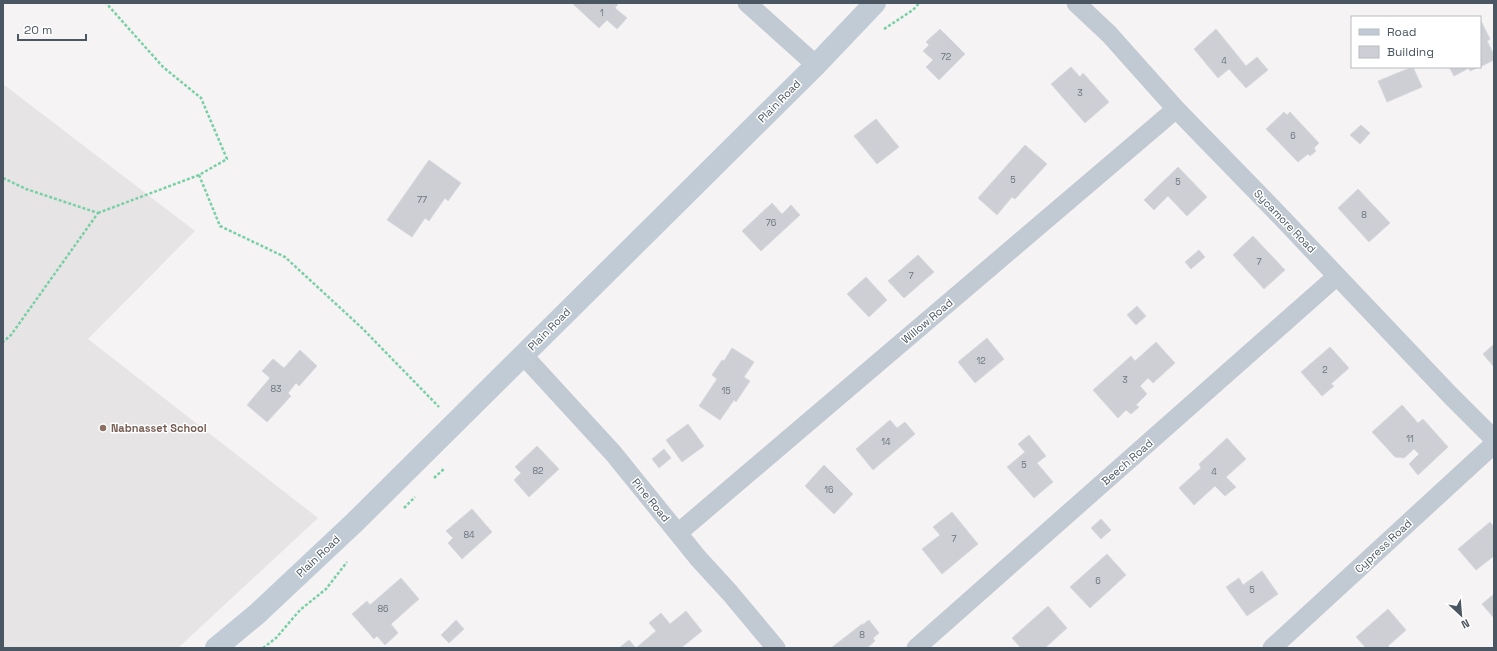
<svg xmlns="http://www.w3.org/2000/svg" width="1497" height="651" font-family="'Space Grotesk',sans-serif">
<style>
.education{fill:#e6e4e5}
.building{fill:#cdcfd5;stroke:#d7d9de}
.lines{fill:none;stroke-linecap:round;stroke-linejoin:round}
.path{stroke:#7ad0a6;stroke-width:2.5;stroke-dasharray:3 2;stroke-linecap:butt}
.minor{stroke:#c1cad2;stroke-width:19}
.secondary{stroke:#c1cbd6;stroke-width:22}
.education-dot{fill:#8d6e63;stroke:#fff;stroke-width:1.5}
.labels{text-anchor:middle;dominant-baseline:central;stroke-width:3;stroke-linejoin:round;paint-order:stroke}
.number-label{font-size:9px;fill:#6b747e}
.street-label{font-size:11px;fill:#4a5661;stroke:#fff}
.education-label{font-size:11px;font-weight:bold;fill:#785e54;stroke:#fff;text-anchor:start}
</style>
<rect width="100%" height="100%" fill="#f5f3f3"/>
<path class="education" d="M3,84L195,231L88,339L318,518L178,648H3Z"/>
<path class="building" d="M572,3H617L618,4L615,8L627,18L617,29L607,20L599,28Z
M1480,19L1490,39L1487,41L1494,55V60L1480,67Z
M940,29L965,54L939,80L926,67L933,60L923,51L929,45L926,42Z
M1216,29L1246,66L1257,57L1268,70L1246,88L1229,69L1218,78L1194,49Z
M1071,67L1080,77L1083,73L1109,102L1085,123L1051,84Z
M1412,67H1413L1422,87L1387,102L1378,81Z
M1449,67H1479L1470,71L1469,68L1454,76Z
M1284,112L1287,115L1290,112L1319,143L1314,148L1316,151L1310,156L1308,154L1298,162L1266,129Z
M876,119L899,147L877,164L854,136Z
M1361,125L1370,133L1360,144L1350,135Z
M1025,145L1047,164L1015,199L1012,197L997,215L978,198Z
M429,160L461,183L448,201L445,198L429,221L425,218L412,237L387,220Z
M1178,167L1207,197L1187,216L1168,196L1154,210L1144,200Z
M1358,189L1390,223L1369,242L1338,208Z
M772,203L782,214L791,205L800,215L761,251L742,231Z
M1253,236L1285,270L1264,289L1233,255Z
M1199,250L1205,257L1191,269L1185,262Z
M918,255L934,272L904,298L888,281Z
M866,277L887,300L869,317L847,294Z
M1137,306L1146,316L1136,325L1127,315Z
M987,338L1004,359L975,383L958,362Z
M1156,342L1175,363L1153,383L1148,378L1140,386L1147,394L1136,405L1139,407L1131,414L1126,410L1118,418L1093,390L1131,356L1135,361Z
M1494,344V367L1483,354Z
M1330,347L1349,368L1331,384L1334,386L1322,396L1301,372Z
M732,348L754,362L744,377L750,381L736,402L734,400L720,420L699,406L717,379L712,375L722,360L724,361Z
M300,350L317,366L299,386L296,383L288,393L291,396L267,422L247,405L270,378L262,371L273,359L284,368Z
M1402,405L1418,423L1423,419L1448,447L1418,475L1409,464L1419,454L1414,449L1404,458L1395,457L1372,432Z
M890,420L897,428L905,422L915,434L873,470L856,449Z
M688,424L704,446L682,462L666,440Z
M1029,435L1046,456L1037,463L1053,482L1034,498L1007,467L1025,452L1018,444Z
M1227,438L1246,459L1226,477L1236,487L1225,496L1215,486L1194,505L1179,488L1201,468L1199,464Z
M537,446L559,469L529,497L514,480L521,473L515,467Z
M664,449L671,458L659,468L652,459Z
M824,465L853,494L834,514L805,486Z
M472,509L492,532L462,559L448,543L453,538L446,531Z
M952,512L978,544L942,574L922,549L940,535L933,527Z
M1101,519L1111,530L1101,539L1091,528Z
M1490,522L1494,527V556L1476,570L1458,549Z
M1107,554L1126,575L1090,608L1070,587Z
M1262,571L1278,594L1247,616L1226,587L1239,578L1243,585Z
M401,578L419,599L391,624L398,633L385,645L377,636L374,639L352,614L367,601L370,605Z
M1494,594V616L1493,617L1482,604Z
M1048,606L1067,628L1045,648H1021L1012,638Z
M1388,609L1406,630L1388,646L1390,648H1366L1356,637Z
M686,611L702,631L681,648H619L629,640L636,648L656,631L649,623L661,613L670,624Z
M456,620L464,629L449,643L441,635Z
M869,620L879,633L873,638L875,641L867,648H831L862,624V625Z"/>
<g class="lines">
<path class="path" d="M884,29L913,10L919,3
M199,175L220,226L285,257L362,328L439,407
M3,178L26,189L98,213L11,335L3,342
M98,213L199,175L227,159L201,98L163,67L106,3
M434,478L445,468
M404,508L415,497
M263,648L276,638L300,610L326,589L347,562"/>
<path class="minor" d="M747,3L816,65
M1076,3L1109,34L1176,109L1281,217L1450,395L1494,439
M523,355L613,453L698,558L730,593L776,648
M678,533L1176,109
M916,648L1337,276
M1272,648L1494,444"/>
<path class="secondary" d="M216,648L257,614L355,522L816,65L875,3"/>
</g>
<circle class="education-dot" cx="103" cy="428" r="4"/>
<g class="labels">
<g class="number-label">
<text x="602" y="13">1</text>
<text x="946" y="57">72</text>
<text x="1224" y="61">4</text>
<text x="1080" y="93">3</text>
<text x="1293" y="136">6</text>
<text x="1013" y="180">5</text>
<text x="1178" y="182">5</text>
<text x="422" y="200">77</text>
<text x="1364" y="215">8</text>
<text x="771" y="223">76</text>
<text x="1259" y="262">7</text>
<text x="911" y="276">7</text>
<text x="981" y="361">12</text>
<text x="1325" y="370">2</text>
<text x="1125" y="380">3</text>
<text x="276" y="389">83</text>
<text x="726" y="391">15</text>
<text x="1410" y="439">11</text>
<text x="886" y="442">14</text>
<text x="1024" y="465">5</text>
<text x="538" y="471">82</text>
<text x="1214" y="472">4</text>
<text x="829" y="490">16</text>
<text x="469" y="535">84</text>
<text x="954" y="539">7</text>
<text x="1098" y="581">6</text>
<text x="1252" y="590">5</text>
<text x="383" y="609">86</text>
<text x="862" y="635">8</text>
</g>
<g class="street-label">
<text transform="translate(779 101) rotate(-45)">Plain Road</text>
<text transform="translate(1285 221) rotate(46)">Sycamore Road</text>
<text transform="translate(927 321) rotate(-40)">Willow Road</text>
<text transform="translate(549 329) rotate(-45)">Plain Road</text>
<text transform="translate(1127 462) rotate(-41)">Beech Road</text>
<text transform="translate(651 500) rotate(51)">Pine Road</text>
<text transform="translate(1383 546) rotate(-43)">Cypress Road</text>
<text transform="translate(318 556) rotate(-43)">Plain Road</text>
</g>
<g class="education-label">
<text x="111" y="428">Nabnasset School</text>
</g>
</g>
<rect width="1497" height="651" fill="none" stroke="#4a5661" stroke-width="8"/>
<rect x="1351" y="16" width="130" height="52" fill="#ffffff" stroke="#b7bbc0"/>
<rect x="1359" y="29" width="20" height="6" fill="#c1cbd6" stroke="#b7bbc0"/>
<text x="1387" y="36" font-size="12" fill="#4a5661">Road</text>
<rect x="1359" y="46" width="20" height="12" fill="#cdcfd5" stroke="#b7bbc0"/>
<text x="1387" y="56" font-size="12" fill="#4a5661">Building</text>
<g transform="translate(1461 615) rotate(154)" stroke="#ffffff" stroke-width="3" paint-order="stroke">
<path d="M0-3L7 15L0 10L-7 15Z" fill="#4a5661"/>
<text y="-6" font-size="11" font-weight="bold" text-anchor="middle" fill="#4a5661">N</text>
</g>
<path d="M18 34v6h68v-6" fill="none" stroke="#4a5661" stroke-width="2"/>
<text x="24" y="34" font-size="12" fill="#4a5661" stroke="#ffffff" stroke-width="3" paint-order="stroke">20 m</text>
</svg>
